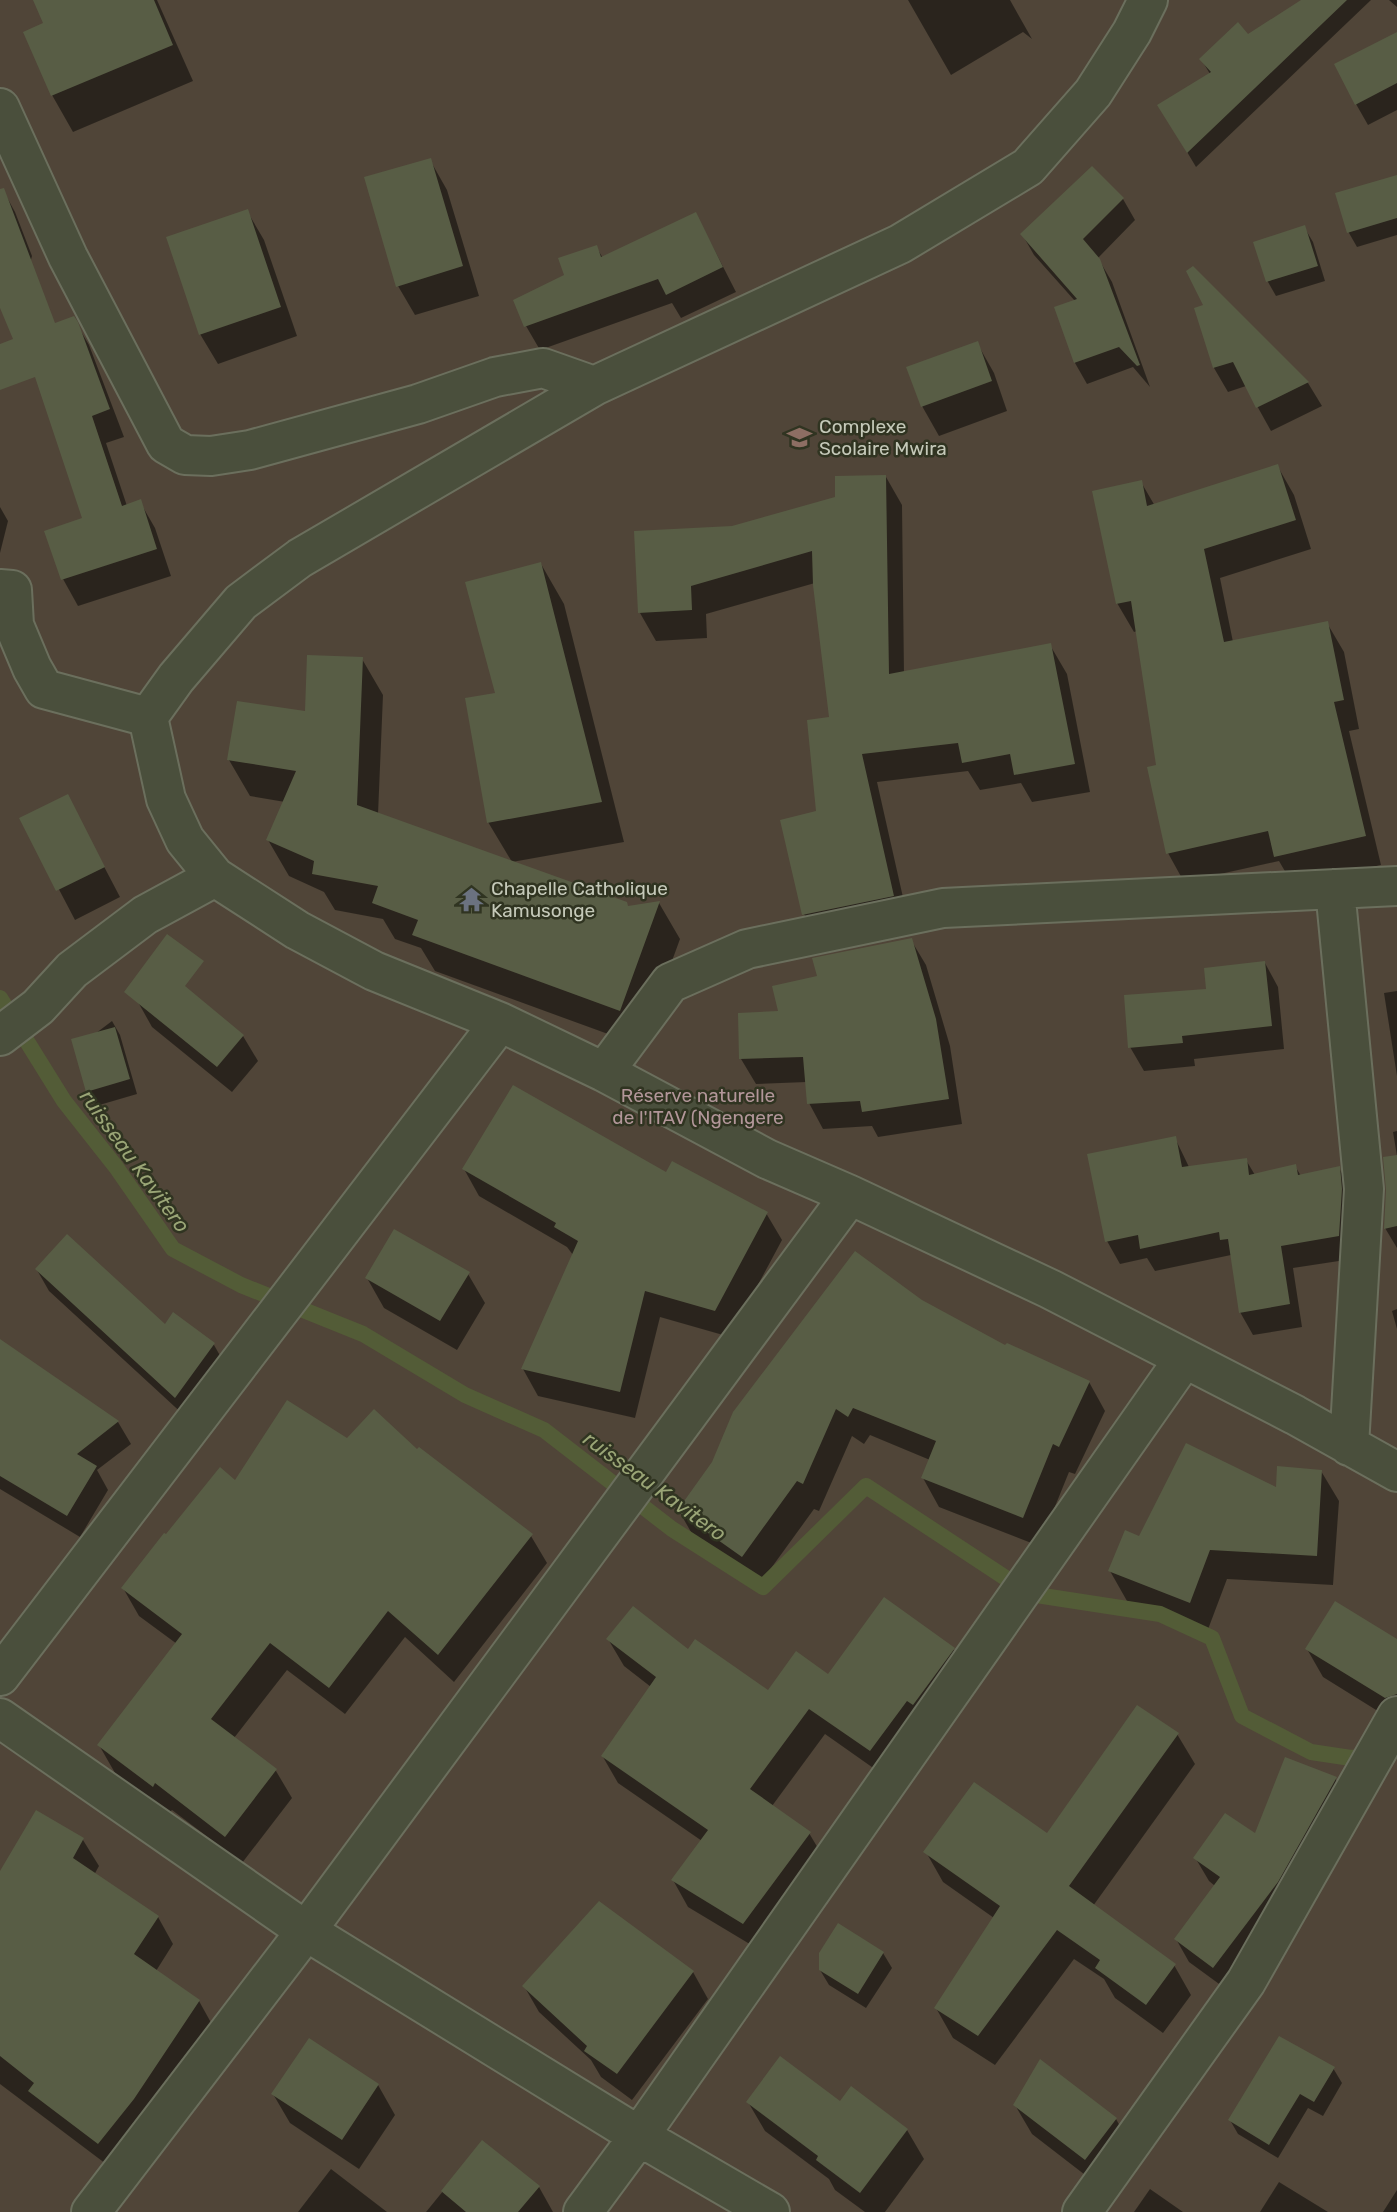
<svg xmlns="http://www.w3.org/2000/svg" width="1397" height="2212" font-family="Rubik,sans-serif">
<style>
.green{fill:#504538}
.shadow{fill:#0007}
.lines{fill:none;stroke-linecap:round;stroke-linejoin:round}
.stream{stroke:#535c37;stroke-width:16}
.building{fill:#585d45}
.street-casing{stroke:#6b6f5d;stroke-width:42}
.street{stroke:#4a4f3c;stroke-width:38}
.labels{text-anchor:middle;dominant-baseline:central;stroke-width:5;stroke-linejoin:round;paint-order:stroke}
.poi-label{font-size:19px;fill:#c5c9b9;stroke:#303421;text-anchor:start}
.park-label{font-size:19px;fill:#b29699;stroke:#303421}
.water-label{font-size:21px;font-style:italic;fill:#9aa576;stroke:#303421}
</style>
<rect width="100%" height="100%" fill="#3a3f29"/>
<path class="green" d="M0,0H1397V2212H0Z"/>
<path class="shadow" d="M40,0H157L193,81L73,132L52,95L25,33L45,24Z
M908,0H1010L1032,39L1023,32L951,75Z
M1304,0H1371L1196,167L1168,120L1210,74L1201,59L1248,36Z
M1389,0H1397V7Z
M1397,34V110L1368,125L1356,104Z
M430,160L447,190L479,296L415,315L398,286Z
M1092,168L1123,199L1135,220L1098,258L1112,282L1150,387L1133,367L1087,384L1075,363L1056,308L1075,301L1034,255L1022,234Z
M1397,189V235L1357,247L1349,233L1337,194Z
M4,192L15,212L32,256L13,327L0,303V194Z
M247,211L264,240L297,336L218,364L200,334Z
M696,214L736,292L681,318L672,303L540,350L526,326L566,276L596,247L603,258Z
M1304,227L1313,242L1325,281L1276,296L1268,282L1255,243Z
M1193,268L1308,383L1322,406L1271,431L1246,386L1228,392L1214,368L1197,309L1206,306Z
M73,318L89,345L124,437L106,443L127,506L140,502L155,528L171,576L78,606L63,579L84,520Z
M977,343L994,373L1007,411L939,436L922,406Z
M1278,467L1294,495L1311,549L1220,578L1233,642L1327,623L1344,652L1359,729L1349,731L1381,865L1293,885L1279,861L1184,882L1168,853L1158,766L1137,631L1134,632L1117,603L1141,482L1155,506Z
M886,477L902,505L904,673L1050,645L1067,674L1090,792L1032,802L1021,783L980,790L968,771L877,782L909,924L820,943L804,914L831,719L815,583L706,614L707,638L656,641L640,613L733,528L837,498Z
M0,507L8,521L0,553Z
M541,564L564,604L624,842L512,862L488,822L497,694Z
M362,659L383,695L378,815L628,907L659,903L680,939L641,1046L435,971L421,948L395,939L383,919L335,910L324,892L289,876L268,840L285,802L250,796L229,760L307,713Z
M67,796L120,897L75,920L22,819Z
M911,940L926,965L950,1046L962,1124L878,1137L872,1126L823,1129L809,1103L807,1082L756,1084L741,1059L819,978Z
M1265,963L1278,987L1284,1049L1194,1059L1195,1066L1144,1071L1130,1047L1208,991Z
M1397,991V1076L1384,993Z
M138,1002L243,1036L258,1061L232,1092L152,1027Z
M112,1021L120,1035L137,1094L96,1106L87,1091L75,1049Z
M1397,1131V1248L1385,1228L1397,1156L1393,1132Z
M1175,1138L1189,1167L1246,1160L1255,1175L1295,1166L1301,1176L1339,1168L1352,1191V1259L1293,1268L1302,1327L1253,1335L1240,1312L1231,1255L1155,1271L1147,1258L1120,1264L1107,1241Z
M464,1169L667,1174L766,1213L782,1240L730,1337L660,1317L635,1418L538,1396L523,1369L573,1255L567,1247L479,1196Z
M37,1270L165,1326L173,1315L214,1345L226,1366L187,1418L49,1291Z
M468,1274L485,1303L457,1350L384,1308L367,1278Z
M921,1301L1006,1348L1089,1382L1105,1411L1075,1474L1069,1472L1039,1546L939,1507L923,1478L930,1460L870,1435L864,1444L852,1436L819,1511L814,1509L759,1585L695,1539L679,1511Z
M1397,1309V1329L1392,1311Z
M8,1347L118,1422L131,1444L97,1470L108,1490L80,1537L0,1489V1359Z
M348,1440L418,1452L531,1536L547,1563L454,1682L405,1637L345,1714L287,1670L234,1738L276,1771L292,1798L242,1863L172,1810L169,1813L115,1773L99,1745L177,1644L139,1616L123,1588L166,1537L236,1482Z
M1321,1471L1339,1501L1333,1585L1227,1579L1207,1632L1127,1601L1110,1571L1140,1538Z
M608,1639L688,1651L769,1692L828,1676L953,1649L969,1675L886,1777L825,1734L772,1806L809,1833L825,1860L758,1949L688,1907L673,1880L702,1841L618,1783L603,1757L651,1687L624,1666Z
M1397,1641V1723L1323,1677L1307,1649Z
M1177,1734L1195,1764L1093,1906L1174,1965L1191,1995L1163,2033L1115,1998L1104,1979L1074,1959L995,2065L953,2038L936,2008L994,1918L943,1882L926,1852L1048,1836Z
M1335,1778L1348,1801L1226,1989L1189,1962L1176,1939L1215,1886L1209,1881L1196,1859L1256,1836Z
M36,1813L83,1840L99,1866L94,1875L158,1917L173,1944L156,1971L199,2001L214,2028L114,2170L0,2084V1874Z
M599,1903L693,1972L708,1999L632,2100L601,2077L591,2060L539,2012L524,1986Z
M883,1953L892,1968L866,2008L829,1985L820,1970Z
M1333,2068L1342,2083L1323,2116L1308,2108L1278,2158L1238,2134L1230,2120Z
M378,2085L395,2115L359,2169L290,2123L273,2094Z
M748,2102L907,2130L924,2159L885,2212H865L835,2190L829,2179L765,2131Z
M1015,2105L1116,2119L1133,2149L1102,2188L1032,2134Z
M483,2142L539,2187L553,2212H426Z
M331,2169L387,2212H298Z
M1279,2182L1328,2212H1260Z
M1150,2189L1183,2212H1134Z
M1397,2190V2212H1383Z"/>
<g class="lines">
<path class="stream" d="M0,998L64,1101L116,1167L173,1249L241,1285L363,1334L465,1395L544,1430L672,1529L763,1587L866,1486L1030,1594L1160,1614L1212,1638L1242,1716L1311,1752L1351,1758L1372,1756"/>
</g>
<path class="building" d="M33,0H154L173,45L51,96L23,32L43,23Z
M1301,0H1347L1187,153L1157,105L1211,72L1199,59L1238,22L1248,34Z
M1397,32V83L1355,105L1334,64Z
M431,158L463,266L396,287L364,177Z
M1092,166L1124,198L1083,239L1100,259L1140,365L1137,366L1119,347L1074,363L1054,307L1077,299L1020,234Z
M1397,175V218L1347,233L1335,193Z
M4,188L55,323L74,316L78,322L110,409L92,416L122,506L141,499L157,549L61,580L44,531L82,518L35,377L0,390V344L13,339L0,308V189Z
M248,209L281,307L199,335L166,237Z
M696,212L723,267L666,295L658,279L524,327L513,300L564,275L558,258L597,245L601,257Z
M1305,225L1318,266L1266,282L1253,242Z
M1193,266L1309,382L1256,408L1233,362L1213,368L1194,308L1203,305L1186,271Z
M978,341L992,381L921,407L906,367Z
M1278,464L1296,520L1204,549L1224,642L1328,621L1344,700L1334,702L1366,836L1274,857L1268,831L1166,854L1147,767L1156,765L1131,601L1116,604L1092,491L1142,480L1147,506Z
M886,475L889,674L1051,643L1075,764L1014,775L1010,754L962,763L958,743L862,754L894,896L802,915L780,820L816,811L807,720L829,717L813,585L812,551L691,586L692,610L638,613L634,531L732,526L835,497V476Z
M541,562L602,802L487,823L465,698L495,693L465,582Z
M307,655L363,657L357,805L627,902L628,906L660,901L620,1011L412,935L418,920L372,903L378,886L312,874L314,861L266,840L296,771L227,760L237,701L305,711Z
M68,794L105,867L56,891L19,818Z
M167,934L204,961L185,986L244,1035L217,1067L124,992Z
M912,938L936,1019L949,1099L862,1112L860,1101L807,1104L803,1057L739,1059L738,1013L778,1011L772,986L817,976L812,958Z
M1265,961L1272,1026L1182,1036L1183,1043L1128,1048L1124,995L1206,989L1204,968Z
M115,1027L130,1079L86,1092L71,1039Z
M513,1085L666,1172L672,1161L768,1212L715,1311L645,1291L620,1392L521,1369L578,1241L554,1227L556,1223L462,1169Z
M1176,1136L1182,1167L1247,1158L1249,1175L1296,1164L1298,1175L1340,1166L1342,1189L1339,1236L1281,1246L1290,1304L1239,1313L1228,1239L1220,1240L1219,1232L1140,1249L1138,1235L1105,1242L1087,1154Z
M1397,1155V1226L1384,1229L1386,1190L1383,1157Z
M394,1229L470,1272L440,1321L365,1278Z
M67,1234L165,1324L173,1312L215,1343L175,1398L35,1269Z
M855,1251L922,1300L1005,1345L1007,1343L1090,1381L1059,1447L1053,1444L1023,1518L921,1478L936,1441L853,1408L848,1417L836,1409L803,1484L797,1481L742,1557L677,1511L712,1462L733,1412Z
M0,1339L119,1421L77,1454L97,1466L67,1516L0,1476Z
M287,1400L347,1438L374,1409L417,1449L419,1447L533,1534L438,1655L388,1611L329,1688L270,1643L211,1719L277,1769L225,1837L155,1783L153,1787L97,1745L182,1634L121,1588L164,1533L166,1534L220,1467L235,1480Z
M1186,1443L1276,1487L1277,1466L1322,1470L1317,1556L1210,1550L1190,1603L1108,1571L1125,1530L1139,1536Z
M884,1597L955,1648L913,1705L907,1701L870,1751L809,1709L750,1789L811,1832L743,1924L671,1880L708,1830L601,1756L656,1677L606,1639L633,1606L688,1649L695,1639L768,1690L796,1651L828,1674Z
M1335,1601L1397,1639V1694L1385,1698L1305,1649Z
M1137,1705L1179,1733L1069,1886L1176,1964L1146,2005L1095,1968L1100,1960L1057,1930L978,2036L934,2008L1000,1906L923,1852L974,1782L1047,1833Z
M1285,1757L1337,1777L1278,1882L1213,1968L1174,1939L1220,1877L1193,1858L1225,1813L1255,1833Z
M36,1810L84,1838L73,1858L159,1916L134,1954L200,2000L134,2099L98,2144L28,2091L34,2083L0,2056V1871Z
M599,1901L694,1971L617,2074L584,2051L587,2046L522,1986Z
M838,1923L884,1952L858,1994L819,1970V1953Z
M1279,2036L1335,2067L1314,2102L1300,2094L1269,2145L1228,2120Z
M309,2038L379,2084L342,2140L271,2094Z
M780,2056L840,2101L851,2086L908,2129L860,2193L816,2160L818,2156L746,2102Z
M1040,2059L1117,2118L1085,2160L1013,2105Z
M482,2140L540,2186L518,2212H466L441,2191Z"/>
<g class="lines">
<defs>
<path id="street" d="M1148,0L1132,32L1093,93L1028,167L900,244L594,386L300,558L241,602L176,678L148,717L166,799L185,840L215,877L297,930L374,971L500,1022L604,1072L767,1159L850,1195L1050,1289L1295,1415L1397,1472
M0,108L68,257L166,444L185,455L211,456L250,450L418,404L495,377L543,368L594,386
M0,589L12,590L14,625L32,668L44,689L148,717
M1335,889L1364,1189L1349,1446
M0,1036L38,1007L72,970L145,915L215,877
M604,1072L670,983L747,949L943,908L1397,886
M0,1676L500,1022
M0,1718L306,1931L639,2136L770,2212
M91,2212L306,1931L850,1195
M583,2212L639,2136L1184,1359
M1082,2212L1246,1982L1397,1716"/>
</defs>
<use href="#street" class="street-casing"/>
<use href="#street" class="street"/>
</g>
<defs>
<symbol id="school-bare" viewBox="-9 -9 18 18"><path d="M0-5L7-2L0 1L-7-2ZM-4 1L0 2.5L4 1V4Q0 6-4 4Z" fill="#8d6e63" stroke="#303421" stroke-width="2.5" paint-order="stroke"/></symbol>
<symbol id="temple-bare" viewBox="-9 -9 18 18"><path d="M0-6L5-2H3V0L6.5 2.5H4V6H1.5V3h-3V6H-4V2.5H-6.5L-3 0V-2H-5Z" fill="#6b7280" stroke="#303421" stroke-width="2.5" paint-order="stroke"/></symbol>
</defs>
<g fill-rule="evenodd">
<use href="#school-bare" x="782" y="420" width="35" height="35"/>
<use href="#temple-bare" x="454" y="882" width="35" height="35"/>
</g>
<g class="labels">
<g class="poi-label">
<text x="819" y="426">Complexe<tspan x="819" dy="22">Scolaire Mwira</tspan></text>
<text x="491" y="888">Chapelle Catholique<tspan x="491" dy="22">Kamusonge</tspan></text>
</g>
<g class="park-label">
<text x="698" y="1095">Réserve naturelle<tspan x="698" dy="22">de l'ITAV (Ngengere</tspan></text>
</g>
<g class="water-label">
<text transform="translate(135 1161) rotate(54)">ruisseau Kavitero</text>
<text transform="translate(655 1486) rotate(36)">ruisseau Kavitero</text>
</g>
</g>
</svg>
